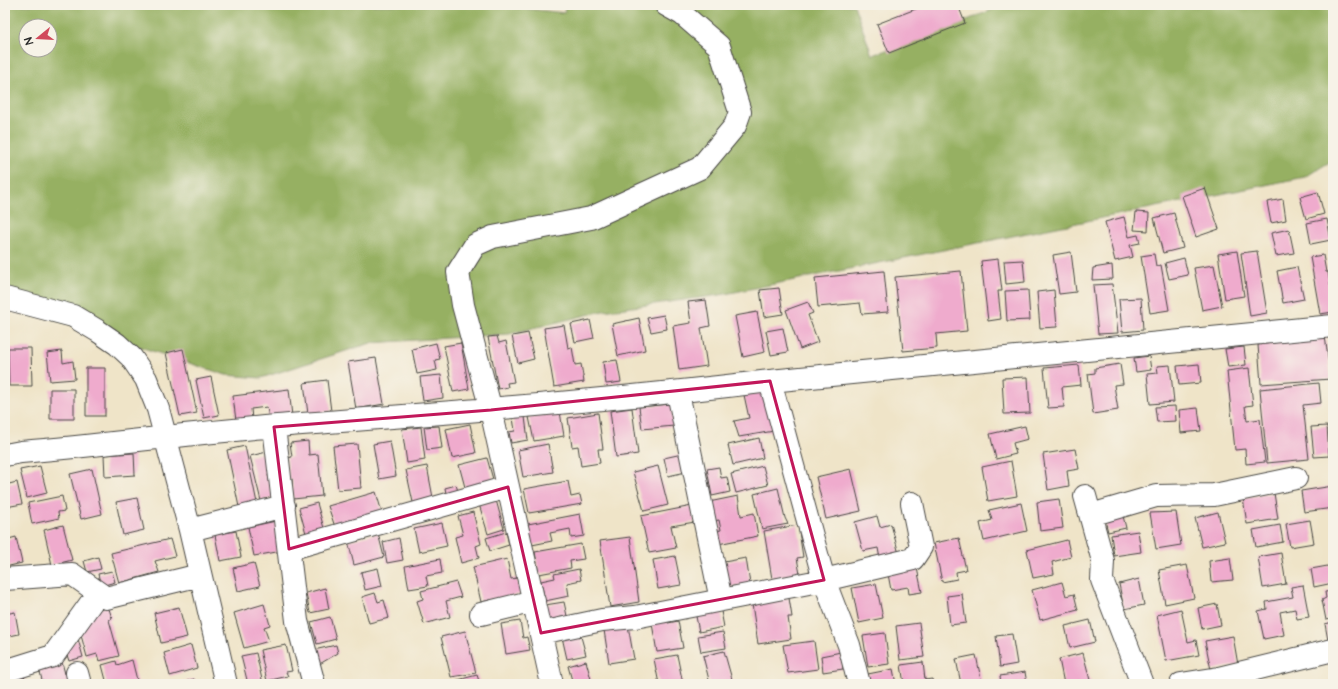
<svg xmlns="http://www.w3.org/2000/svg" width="1338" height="689" font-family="'Architects Daughter',sans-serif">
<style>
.forest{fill:#96b062;stroke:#606e46;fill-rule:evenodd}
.building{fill:#efabcd}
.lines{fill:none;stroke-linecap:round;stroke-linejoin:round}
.minor-casing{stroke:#484743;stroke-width:24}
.minor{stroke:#fff;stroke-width:22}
.marked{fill:none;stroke:#c2185b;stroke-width:3;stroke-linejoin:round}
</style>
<rect width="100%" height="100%" fill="#f7f3e8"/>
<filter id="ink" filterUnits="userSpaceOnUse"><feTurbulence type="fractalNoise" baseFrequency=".025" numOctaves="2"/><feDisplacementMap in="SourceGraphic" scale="8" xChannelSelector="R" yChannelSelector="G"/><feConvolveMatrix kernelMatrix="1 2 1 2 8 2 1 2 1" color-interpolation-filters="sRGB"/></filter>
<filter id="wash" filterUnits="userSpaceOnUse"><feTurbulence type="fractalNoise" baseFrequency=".012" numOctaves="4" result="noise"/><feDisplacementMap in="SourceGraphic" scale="16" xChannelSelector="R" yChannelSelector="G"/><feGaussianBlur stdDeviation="0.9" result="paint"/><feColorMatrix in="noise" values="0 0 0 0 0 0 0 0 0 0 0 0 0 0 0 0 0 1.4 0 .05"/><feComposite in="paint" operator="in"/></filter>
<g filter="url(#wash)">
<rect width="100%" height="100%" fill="#efe4c8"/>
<path class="forest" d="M5,5H491L565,13L564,5H854L872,55L919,39L992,10V5H1333V160L1305,177L720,295L603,311L509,334L371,343L261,378L226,375L5,303ZM26,26H50V50H26Z"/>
<g id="blocks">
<path class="building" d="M926,5H958L965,23L889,53L877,24Z
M1205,188L1219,229L1196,237L1182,196Z
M1318,192L1324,214L1306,219L1300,197Z
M1283,199L1286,220L1271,223L1267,202Z
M1136,212L1149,213L1148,231L1134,230Z
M1174,213L1183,248L1163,253L1154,218Z
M1124,217L1129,237L1138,235L1140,243L1130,245L1133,257L1115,261L1105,222Z
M1327,219L1331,240L1311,244L1307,223Z
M1289,229L1294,253L1276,256L1271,233Z
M1237,251L1244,296L1225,299L1218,254Z
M1257,251L1267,313L1250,316L1241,253Z
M1071,252L1076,292L1059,294L1053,255Z
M1154,254L1156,266L1161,265L1169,310L1150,313L1141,256Z
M1323,255L1326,272H1328L1333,301V312L1320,314L1310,257Z
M1184,258L1188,275L1169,279L1165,263Z
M998,259L1002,291H998L1001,319L988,321L981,261Z
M1023,260L1025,282L1006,284L1004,261Z
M1333,263V275H1332L1330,264Z
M1112,265L1113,279L1092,280L1093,268Z
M1214,265L1222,306L1202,310L1194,268Z
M1297,267L1304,299L1283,303L1277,271Z
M884,271L888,312L862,314L860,303L818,307L815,278Z
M961,271L967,331L936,334L937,348L903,351L895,277Z
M1112,284L1118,333L1098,334L1093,285Z
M779,288L783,314L764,317L760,290Z
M1028,290L1030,320L1007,321L1005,291Z
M1054,290L1057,327L1040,328L1037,292Z
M1141,298L1143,330L1122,332L1119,299Z
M706,300L710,326L701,328L707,366L679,370L673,326L691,323L688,302Z
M808,302L813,313L808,315L818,342L800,349L786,310Z
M757,312L765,352L743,357L735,316Z
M664,315L667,329L651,332L647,318Z
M639,318L645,350L618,356L612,324Z
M590,320L594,338L575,342L571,324Z
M564,325L568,348L572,347L575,365L581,364L584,382L554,387L544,328Z
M783,328L788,352L771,355L766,331Z
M528,333L534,359L518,363L512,336Z
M497,336L499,343L506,341L514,382L507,383L508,387L498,389L488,337Z
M1325,336L1331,379L1261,384L1258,345Z
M436,343L440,359L435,360L437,370L417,374L412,349Z
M461,343L469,389L453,392L444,346Z
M1244,347L1246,365L1228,367L1225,349Z
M8,348H31L32,386H9Z
M183,349L197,413L180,416L166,353Z
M62,351L63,363L73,361L75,379L50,381L47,353Z
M1149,356L1151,370L1136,372L1134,358Z
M376,358L384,404L356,409L348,362Z
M617,360L621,382L606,384L603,362Z
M1120,364L1123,384L1114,385L1118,410L1093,414L1088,374L1095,373V368Z
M1199,364L1201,383L1179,385L1177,366Z
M1079,365L1081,385L1062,387L1064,407L1048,408L1044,368Z
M1170,365L1174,402L1150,404L1147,374L1158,373L1157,366Z
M86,368H105V416H86Z
M1249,368L1253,405L1245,406L1247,421L1260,419L1265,462L1246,464L1245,449L1235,450L1227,371Z
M441,375L443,398L423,401L420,377Z
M211,377L219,415L204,418L196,380Z
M1028,377L1030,413L1004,414L1002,378Z
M327,380L331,411L308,414L304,383Z
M1319,383L1321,403L1303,405L1309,459L1267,463L1260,389Z
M50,389H74V419H50Z
M289,389L292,416L269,419L267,407L251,409L252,419L236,421L233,396Z
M766,391L774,431L739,437L734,421L749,418L744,395Z
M671,404L674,426L642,429L639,407Z
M1175,406L1176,421L1157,422L1155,407Z
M632,408L638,454L616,457L610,411Z
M1198,408L1201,431L1181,433L1179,410Z
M560,412L564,436L534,441L529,417Z
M598,413L603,449H598L600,463L581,466L578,446L572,447L568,418Z
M525,417L528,440L511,443L509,432L515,431L513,418Z
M470,424L476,453L452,458L446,429Z
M439,426L442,448L427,450L424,427Z
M1025,426L1028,439L1013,443L1016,454L996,459L990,434Z
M1327,426L1329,456L1314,457L1311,427Z
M421,427L425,460L407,463L402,429Z
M759,438L763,458L733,465L728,445Z
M308,441L309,455L318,454L322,496L293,499L292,479H289L287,458L292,457L290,443Z
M390,441L396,476L379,479L373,444Z
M357,444L361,488L338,490L333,446Z
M548,444L553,472L523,477L518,450Z
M245,446L257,503L239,507L227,450Z
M1075,449L1079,469L1067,471L1069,486L1048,490L1043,454Z
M267,452L272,474L268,475L273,498L261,501L250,456Z
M134,453L135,475L105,477L104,455Z
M682,454L686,472L668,476L664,458Z
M487,458L494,483L466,491L459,465Z
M1011,461L1017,496L988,501L982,467Z
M40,466L47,493L27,498L20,470Z
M427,466L434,503L414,507L406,470Z
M658,466L668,505L644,511L633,472Z
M763,466L768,485L736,493L731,474Z
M719,467L721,478L727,477L730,492L712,496L707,469Z
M92,469L102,514L81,519L70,474Z
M851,469L861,511L826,519L816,477Z
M568,481L571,497L580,495L582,504L529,513L524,489Z
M17,482L22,504L6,507L5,485Z
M456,485L459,494L447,498L445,488Z
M1333,486V508L1304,512L1301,491Z
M778,488L785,518L788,524L762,529L754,494Z
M376,492L383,516L336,530L328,506Z
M1274,493L1278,519L1247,524L1243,498Z
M62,496L65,511L58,512L59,518L32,524L28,503Z
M738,496L741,516L754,513L758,536L718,544L715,531L721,530L719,520L713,521L709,502Z
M137,498L144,530L123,535L116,502Z
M1059,499L1063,528L1040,531L1037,502Z
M496,500L504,529L488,534L479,504Z
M317,503L325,532L307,537L299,508Z
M1021,503L1027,531L984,541L980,523L992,520L989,510Z
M692,506L695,522L671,526L676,548L649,553L641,516Z
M473,512L481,544L476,546L479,558L461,563L455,537L463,535L458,516Z
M1122,512L1126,528L1108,532L1104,516Z
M1176,512L1181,545L1156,549L1150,513Z
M1218,512L1225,542L1202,547L1195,518Z
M580,514L584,536L571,538L570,529L550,533L552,541L532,545L528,524Z
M877,516L880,527L891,524L899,554L880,559L878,548L863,551L855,522Z
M1310,520L1314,543L1290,547L1286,524Z
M276,521L282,551L254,556L248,527Z
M442,523L447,546L419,552L414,529Z
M63,525L72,560L52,565L44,530Z
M798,525L803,557L797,558L800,574L772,579L764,531Z
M1280,525L1283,542L1256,547L1253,530Z
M236,531L241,557L220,561L215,535Z
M1138,531L1141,552L1114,556L1111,535Z
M506,532L509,545L490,551L486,538Z
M378,533L384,557L354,565L348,541Z
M16,537L22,563L5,567V540Z
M630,537L639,602L610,607L600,541Z
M399,538L403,560L387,563L383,542Z
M959,538L966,570L956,572L957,579L942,582L934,543Z
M170,539L175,556L155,561L159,572L119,583L111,553Z
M1067,540L1071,557L1052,562L1054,574L1033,578L1027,550Z
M581,544L584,559L570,561L571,568L539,574L535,552Z
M1281,553L1286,584L1263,588L1258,557Z
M675,556L681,585L658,589L653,560Z
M98,557L101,569L87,572L84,561Z
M746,558L750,584L728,587L724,562Z
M1230,558L1233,580L1211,582L1209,561Z
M440,559L442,573L426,576L428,586L409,589L405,566Z
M507,559L511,579L517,578L521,594L481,602L473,567Z
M254,563L260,586L238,591L233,568Z
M1187,565L1194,598L1165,604L1159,570Z
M1333,565V583L1314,587L1311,569Z
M378,568L382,586L365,590L361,572Z
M917,568L922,592L909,594L908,587L891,590L888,574Z
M579,569L581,580L567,583L569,596L545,601L541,581L555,578L554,574Z
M112,571L115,582L101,586L98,574Z
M1139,579L1144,605L1124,609L1119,584Z
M456,582L461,597L446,601L450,617L424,624L417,601L423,599L421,591Z
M1062,582L1066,596L1074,594L1078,610L1040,620L1032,590Z
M876,584L883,618L859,623L852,588Z
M1303,585L1309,617L1297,619L1295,609L1280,612L1284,635L1264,639L1258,611L1267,609L1266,602L1293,597L1291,587Z
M325,588L329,609L310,613L306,593Z
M1333,591V619L1326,620L1322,600L1326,598L1325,592Z
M375,593L378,602L384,600L389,618L369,623L362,597Z
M962,594L966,623L950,625L947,596Z
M789,598L792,617H788L791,639L758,644L752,604Z
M564,602L567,616L548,620L545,605Z
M264,604L270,625L264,627L269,641L244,648L234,613Z
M1217,604L1221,625L1202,629L1198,608Z
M108,606L112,618L109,620L119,656L99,661L97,654L87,657L79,628L96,610Z
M720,606L724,627L699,632L695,611Z
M179,607L187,637L161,643L154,613Z
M1181,609L1188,642L1196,640L1199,655L1166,661L1157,615Z
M15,612L19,634L5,637V614Z
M666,615L668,623L678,621L683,648L657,652L651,618Z
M330,617L336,639L317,644L311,622Z
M1090,620L1095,642L1070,648L1065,626Z
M520,621L523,638L527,637L530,650L506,654L501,624Z
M1333,622V645L1329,646L1325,624Z
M919,623L924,657L900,660L896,626Z
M628,626L634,659L609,663L604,630Z
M465,631L476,673L451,677L441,637Z
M723,632L726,648L701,652L698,636Z
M580,633L586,655L567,659L562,637Z
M885,633L889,664L868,667L863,636Z
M1012,634L1017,664L1000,667L996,636Z
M1233,636L1238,665L1211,670L1205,641Z
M78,639L83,657L69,661L65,649Z
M814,641L818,669L788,673L783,645Z
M191,645L197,668L170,676L164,653Z
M286,645L292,671L286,672L288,676L267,681L260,650Z
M336,645L338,653L318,665L314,650Z
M724,651L733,683L728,684H710L703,656Z
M841,652L843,669L823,672L821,656Z
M256,653L263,684H248L241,656Z
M1083,653L1091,684H1064L1059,659Z
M677,655L683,684H659L654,659Z
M976,655L982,684H961L956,659Z
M132,660L138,684H107L102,665L116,661L117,665Z
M586,661L592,683L573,684L568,666Z
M62,662L65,674L70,673L69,684H43L39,668Z
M923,662L925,680L932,679L933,684H904L901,665Z
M893,669L896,684H870L868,674Z
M23,672L26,684H6L5,681Z
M1025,672L1027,684H1001L1000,676Z
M477,675L480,684H451L450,682Z
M194,679L196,684H179Z"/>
</g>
</g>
<g filter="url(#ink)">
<use href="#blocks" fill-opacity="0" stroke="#484743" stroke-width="1"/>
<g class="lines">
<defs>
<path id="minor" d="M5,298L73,316L98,331L117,344L131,357L146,379L158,409L190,530L226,684
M770,381L824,580L849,645L859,684
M678,393L721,600
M274,427L297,621L314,684
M5,455L21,452C106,445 191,433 277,426C442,413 606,401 770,381L1333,326
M1085,496L1103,561L1102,580L1142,684
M1091,515L1156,496L1214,495L1296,478
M190,530L284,506
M289,549L508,487
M5,579L72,574L106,598L200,575
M481,614L534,601
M541,633L602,620L635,617L824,580L913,559L921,547L912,503
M5,671L53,656L98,593
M77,673L80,684
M552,684L491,410L463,305L458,272L475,245L493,237L591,218L700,168L735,126L740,112L719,46L682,14L666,5
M1181,684L1219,678L1333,650"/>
</defs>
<use href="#minor" class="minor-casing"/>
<use href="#minor" class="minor"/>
</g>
</g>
<path class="marked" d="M770,381L824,580L541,633L508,487L289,549L274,427L491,410Z"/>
<rect width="1338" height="689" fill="none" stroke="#f7f3e8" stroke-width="20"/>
<g transform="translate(38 38) rotate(252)"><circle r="19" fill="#f7f3e8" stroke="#a5a39c"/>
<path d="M0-3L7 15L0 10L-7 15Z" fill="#d1495b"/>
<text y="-6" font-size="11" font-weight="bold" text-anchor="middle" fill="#2b2b2b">N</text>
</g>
</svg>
